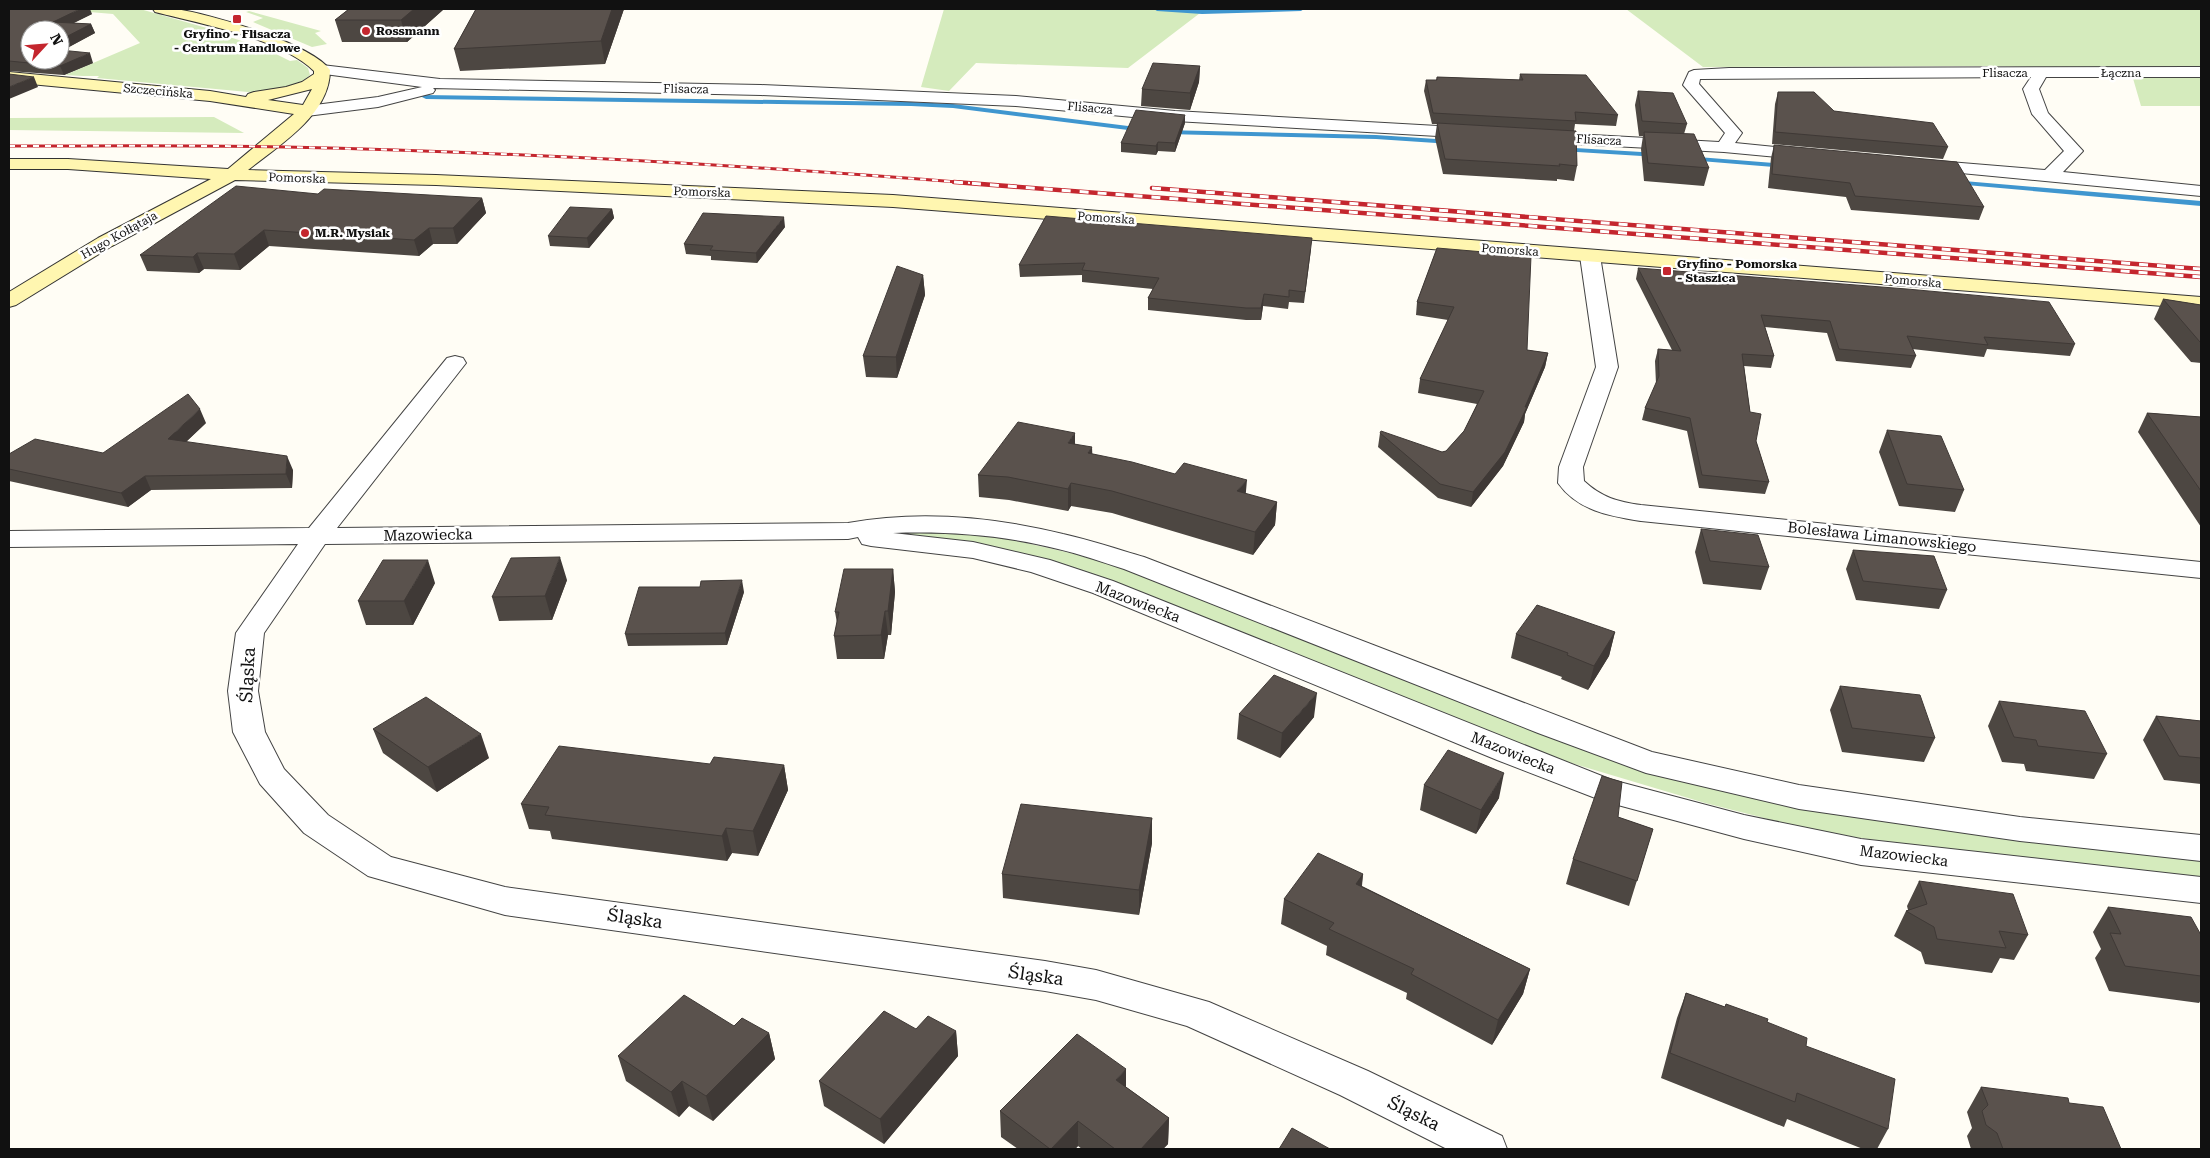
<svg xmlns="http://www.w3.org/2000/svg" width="2210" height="1158" font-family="'Roboto Serif',serif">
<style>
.green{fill:#d5ebbd}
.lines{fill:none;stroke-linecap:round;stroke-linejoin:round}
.stream{fill:#3f96cf;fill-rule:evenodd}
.street-casing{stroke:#444;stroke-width:2}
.secondary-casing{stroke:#333;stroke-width:2}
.street{fill:#fff;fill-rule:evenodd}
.secondary{fill:#fff6b0;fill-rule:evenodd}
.rail-far1-casing{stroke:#c4262e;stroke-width:3}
.rail-casing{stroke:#c4262e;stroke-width:4.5}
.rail-far1{stroke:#fff;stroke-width:2;stroke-dasharray:6;stroke-linecap:butt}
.rail{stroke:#fff;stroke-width:3;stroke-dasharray:9;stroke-linecap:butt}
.wall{fill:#4d4742}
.shaded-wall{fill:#3f3936}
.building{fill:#5a524d;stroke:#3f3936}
.poi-dot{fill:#c4262e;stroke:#fff;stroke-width:2}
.labels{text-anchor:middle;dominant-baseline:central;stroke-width:5;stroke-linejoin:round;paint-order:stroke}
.far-poi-label{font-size:12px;font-weight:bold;fill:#111;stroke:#fff;text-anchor:start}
.far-street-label{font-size:12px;fill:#111;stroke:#fff}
.street-label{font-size:15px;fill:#111;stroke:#fff}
.near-street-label{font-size:18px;fill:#111;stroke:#fff}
</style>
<rect width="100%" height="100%" fill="#fffdf5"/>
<path class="green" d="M54,9H140L228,34L223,35L264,48L290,61L297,60L308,68L310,75L304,80L290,87L259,93L97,78L99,76C88,76 77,76 65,75L140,43L113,14Z
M944,9H1204V10L1128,68L976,63L949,91L921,87Z
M1626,9H2201V70L1987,66L1703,67Z
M249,11L321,31L315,33L327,44L312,47L253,22L263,18L246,12Z
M2132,75H2201V106H2141Z
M214,117L244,133L9,130V118Z
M911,530L991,535L1075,554L1125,569L1581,745L2088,846L2201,859V881L1860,838L1792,825L1705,803L1541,754L1067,566L988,546L909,536Z"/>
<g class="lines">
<path class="stream" d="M1154,9H1304L1301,11L1202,14L1157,11Z
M423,95L911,102L953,104L1144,128L1148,130L1144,132L953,108L911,106L426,99L422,97Z
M1163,130L1376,135L1451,140L1455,142L1451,144L1376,139L1166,134H1163Z
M1558,147L1658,153L1662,155L1658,157L1561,151L1557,149Z
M1685,156L1785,164L1789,166L1785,168L1688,160L1684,158Z
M1952,180L2201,201V206L1955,184H1952Z"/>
<defs>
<path id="street" d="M322,65L440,79L761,85L1016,96L1175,111L1473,128L1479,129L1481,133L1479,137L1473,138L1175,121L1016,106L761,95L433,88L435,90L433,93L378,107L307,116L301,114L299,111L301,108L307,106L378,97L422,87L317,73L314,70L317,67Z
M2201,67V77H2046L2039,89L2048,113L2083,151L2063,172L2201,186V196L1919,169L1916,165L1919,161L1925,160L2045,170L2064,151L2032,114L2023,89L2031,77L1700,79L1699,84L1742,133L1735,143L1816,151L1819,155L1816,159L1810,160L1724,152L1538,142L1532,141L1530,137L1532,133L1538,132L1719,142L1725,133L1683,85L1689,72L1694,70L1729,68Z
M1590,250L1597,252L1600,256L1618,367L1583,467L1584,481C1601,497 1618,502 1641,505L2201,562V578L1641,521C1610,516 1578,511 1558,483L1559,467L1596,367L1580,256L1583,252Z
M455,356L463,358L466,363L337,528L848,523C919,510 994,517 1063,534C1090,540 1117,549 1144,557L1652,752L1799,785L2020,817L2201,835V861L2020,841L1799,809L1646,773L1538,733L1124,569C1102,562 1080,554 1058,549C1004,535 947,531 893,533L973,542L1050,560L1113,581L1612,780L1744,815L1861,839L2201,877V903L1861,865L1744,839L1603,801L1497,760L1093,593L1031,572L973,558L871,546L862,544L858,537L848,539L325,544L264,633L258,691L265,732L284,769L328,815L391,857L505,887L1045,961L1096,970L1209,1002L1368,1071L1502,1136L1507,1149H1447L1340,1095L1187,1026L1096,1000L1045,991L505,915L368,876L304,833L260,784L233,732L228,691L236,633L298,544L9,547V531L309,528L447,358Z"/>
<path id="secondary" d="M153,9C160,9 169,8 176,9C210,14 311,43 330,70C330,115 279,145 248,170L436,175L893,195L2201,297V309L893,207L436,185L235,180L112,246L16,305L9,307V292L98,238L211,179L68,169H9V159H68L228,169L294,114L210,101L9,82V72L210,91L246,97L248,94L254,92L286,87L302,82L314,74V71C280,38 201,24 155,12ZM312,89L303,105L268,100Z"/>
</defs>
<use href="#street" class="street-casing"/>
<use href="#secondary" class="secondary-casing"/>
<use href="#street" class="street"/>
<use href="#secondary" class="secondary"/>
<defs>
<path id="rail-far1" d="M9,146C101,146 193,145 285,147C513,152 742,165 970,183"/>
<path id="rail" d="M954,182L2201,277
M1152,188L2201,269"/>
</defs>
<use href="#rail-far1" class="rail-far1-casing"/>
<use href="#rail" class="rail-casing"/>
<use href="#rail-far1" class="rail-far1"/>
<use href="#rail" class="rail"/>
</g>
<path class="wall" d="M9,9L92,14L73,23L91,24L95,33L63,50L93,63L64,75L9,71Z
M349,9H444L407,42H342L335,20Z
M476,9H624L605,64L460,71L454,49Z
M1200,66L1199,82L1190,110L1141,106L1142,89Z
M1520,74L1618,115L1616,126L1575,124L1574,131L1577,166L1574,181L1557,179V181L1443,174L1435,138L1437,124H1432L1424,91L1426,80H1436L1437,77L1519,80Z
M1638,91L1687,124L1684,134L1709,168L1704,186L1644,181L1641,149L1643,136H1639L1635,105Z
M1778,92L1834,111L1948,147L1943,159L1772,144L1775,104Z
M1185,123L1175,152L1158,151L1156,155L1121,152V143Z
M1774,145L1984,207L1979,220L1851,210L1846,197L1768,188L1771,158Z
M318,194L482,198L486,213L457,244H433L419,256L269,246L240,270L204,269L199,273L147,271L140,255Z
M612,209L614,218L589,248L550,246L548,236Z
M785,227L757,263L711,260V256L686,254L684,244Z
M1437,248L1527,350L1548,353L1545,367L1525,414L1524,422L1503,466L1471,507L1438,498L1378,447L1380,433L1442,452L1446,451L1464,431L1477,404L1418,393L1420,379L1448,320L1416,315L1417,302Z
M1311,249L1304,303L1289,302L1288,309L1263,306L1261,320H1246L1148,310V298L1153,289L1082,282V275L1020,277L1019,265Z
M1638,268L2075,344L2070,356L1987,349L1984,357L1912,349L1916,356L1911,368L1836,361L1827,333L1765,327L1774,356L1771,368L1744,366L1750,412L1756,441L1769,482L1765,494L1699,488L1687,431L1642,420L1645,408L1656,384L1655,361L1658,349L1672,350L1636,279Z
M923,275L925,295L897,378L866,377L863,356Z
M2163,299L2201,305V363L2191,362L2154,319Z
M2147,413L2201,417V527L2138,432Z
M206,423L186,442L293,470L292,488L151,490L128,507L9,481V454L103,453Z
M1887,430L1964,490L1955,512L1899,506L1879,452Z
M1075,444L1092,454L1277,502L1275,525L1253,555L1112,513L1071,506L1068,511L1009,500L979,497L978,475Z
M1701,529L1769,567L1761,590L1703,584L1695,552Z
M1853,550L1947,590L1939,609L1856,600L1846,569Z
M893,569L895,592L891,635H888L884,659H837L834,636L837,623L835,612Z
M567,580L552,620L499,621L492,597Z
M435,583L413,625H366L358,601Z
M744,592L727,645L628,646L625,634Z
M1615,632L1609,656L1588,690L1561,679L1562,677L1511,658L1516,634Z
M1840,686L1935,738L1924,762L1842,752L1830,710Z
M1999,701L2107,754L2094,779L2026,771L2024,764L2002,762L1988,726Z
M1239,714L1314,717L1280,758L1237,739Z
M2156,716L2201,721V784L2164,780L2143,740Z
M373,729L489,758L437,792L383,753Z
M710,764L784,765L788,790L758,856L732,853L727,861L552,839L550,831L529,829L521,804Z
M1424,785L1499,798L1476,834L1420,810Z
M1618,817L1653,829L1629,906L1566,884L1573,859Z
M1152,818V843L1139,915L1003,898L1002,874Z
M1363,874L1362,886L1530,969L1523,994L1492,1045L1406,999L1407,993L1326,955L1327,946L1281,924L1284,899Z
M1919,881L2028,935L2014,960L2000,958L1992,973L1925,964L1921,952L1894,936L1906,911L1908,910L1907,906Z
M2108,907L2201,935V1000L2199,1003L2109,991L2095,958L2101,949L2093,932Z
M1686,993L1725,1007L1726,1004L1767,1022L1806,1046L1888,1129L1877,1149H1863L1787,1119L1784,1127L1661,1078L1677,1018Z
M734,1026L769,1033L775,1059L713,1121L689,1106L679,1117L626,1081L618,1056Z
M916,1029L956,1031L958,1056L884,1144L824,1106L819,1081Z
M1126,1087L1169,1118L1168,1144L1163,1149H1082L1078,1146L1075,1149H1018L1001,1137L1000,1111Z
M1981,1087L2069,1103L2121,1149H1971L1967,1136L1972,1128L1967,1112Z"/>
<path class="shaded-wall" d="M80,9H90L92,14L60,30L53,22Z
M414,9H444L407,42L401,20Z
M612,9H624L605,64L601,41Z
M91,24L95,33L60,52V40Z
M90,53L93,63L64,75L60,66Z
M1200,66L1199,82L1190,110V93Z
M34,77L38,87L9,99V87Z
M1185,115V123L1175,152V143Z
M1158,142V151L1156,155V146Z
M482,198L486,213L457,244L453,228Z
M612,209L614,218L589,248L587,238Z
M784,217L785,227L757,263L756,253Z
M429,228L433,244L419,256L414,240Z
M264,230L269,246L240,270L234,254Z
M197,253L204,269L199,273L193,257Z
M923,275L925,295L897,378L896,357Z
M1264,294L1263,306L1261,320V308Z
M1548,353L1545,367L1525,414L1524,422L1503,466L1471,507L1473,492L1525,407Z
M200,409L206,423L174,453L168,439Z
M1075,433V455L1068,443Z
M1092,447L1093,469L1088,453Z
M287,456L293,470L292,488L286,474Z
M145,476L151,490L128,507L121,493Z
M1247,480L1245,502L1237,491Z
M1071,483V506L1068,511V489Z
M1277,502L1275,525L1253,555L1255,532Z
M560,557L567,580L552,620L545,596Z
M428,560L435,583L413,625L404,601Z
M893,569L895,592L891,635L888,611Z
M742,580L744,592L727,645L725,633Z
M885,611L888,635L884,659L881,635Z
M1615,632L1609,656L1588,690L1594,666Z
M1317,693L1314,717L1280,758L1282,733Z
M481,734L489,758L437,792L428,767Z
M784,765L788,790L758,856L753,831Z
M1504,773L1499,798L1476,834L1481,810Z
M1152,818V843L1139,915V890Z
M726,828L732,853L727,861L722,836Z
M1363,874L1360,899L1356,884Z
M1530,969L1523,994L1492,1045L1498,1020Z
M956,1031L958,1056L884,1144L880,1119Z
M769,1033L775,1059L713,1121L706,1096Z
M1126,1069V1094L1116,1080Z
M682,1081L689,1106L679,1117L671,1092Z
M1169,1118L1168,1144L1163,1149H1141Z
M1078,1121V1146L1075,1149H1051Z"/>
<path class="building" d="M9,9H80L53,22L91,24L60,40V30H30V60H60V50L90,53L60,66L9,61Z
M349,9H414L401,20H335Z
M476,9H612L601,41L454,49Z
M1153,63L1200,66L1190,93L1142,89Z
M9,74L34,77L9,87Z
M1520,74L1586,75L1618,115L1575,112L1576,121L1433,113L1426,80H1437V77L1523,80Z
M1638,91L1673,93L1687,124L1642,121Z
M1778,92H1814L1834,111L1933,123L1948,147L1775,132Z
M1136,110L1185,115L1175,143L1158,142L1156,146L1121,143Z
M1437,123L1576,131L1577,166L1559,164L1560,166L1445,159Z
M1644,132L1694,134L1709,168L1648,163Z
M1774,145L1957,162L1984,207L1855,196L1850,183L1772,174Z
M236,186L318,194L324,189L482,198L453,228H429L414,240L264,230L234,254L197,253L193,257L140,255Z
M570,207L612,209L587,238L548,236Z
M703,213L784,217L756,253L710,250L713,246L684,244Z
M1046,216L1312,238L1305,292L1289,290V297L1264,294L1261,308H1246L1148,298L1159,278L1082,270L1085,263L1019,265Z
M1437,248L1531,256L1527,350L1548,353L1525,407H1527L1505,452L1473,492L1440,484L1380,433L1381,431L1442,452L1446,451L1464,431L1484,391L1420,379L1454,307L1417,302Z
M897,266L923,275L896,357L863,356Z
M1638,268L1907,289L2049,302L2075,344L1984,337L1988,345L1907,336L1916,356L1839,349L1830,321L1761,315L1774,356L1742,354L1750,412L1761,414L1756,441L1769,482L1702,475L1690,418L1645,408L1659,376L1658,349L1681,351Z
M2163,299L2201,305V342H2200Z
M188,394L200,409L168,439L287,456L286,474L145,476L121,493L9,469V454L35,439L103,453Z
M2147,413L2201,417V491Z
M1018,422L1075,433L1068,443L1092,447L1088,453L1132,462L1175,474L1184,463L1247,480L1237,491L1277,502L1255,532L1112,491L1071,483L1068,489L1008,477L978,475Z
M1887,430L1941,436L1964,490L1907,484Z
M1701,529L1758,535L1769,567L1710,561Z
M1853,550L1934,556L1947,590L1863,581Z
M560,557L545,596L492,597L511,558Z
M383,560H428L404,601H358Z
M844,569H893L888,611H885L881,635L834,636L839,612H835Z
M742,580L725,633L625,634L639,587H700L701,581Z
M1537,605L1615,632L1594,666L1567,655L1568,653L1516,634Z
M1274,675L1317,693L1282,733L1239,714Z
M1840,686L1920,695L1935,738L1852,728Z
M426,697L481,734L428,767L373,729Z
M1999,701L2085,711L2107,754L2038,746L2036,740L2014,737Z
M2156,716L2201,721V758L2179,756Z
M559,746L710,764L714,757L784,765L753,831L726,828L722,836L545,815L549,807L521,804Z
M1448,750L1504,773L1481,810L1424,785Z
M1602,776L1622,782L1618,817L1653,829L1637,881L1573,859Z
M1021,804L1152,818L1139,890L1002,874Z
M1318,853L1363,874L1356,884L1530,969L1498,1020L1411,974L1414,969L1329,929L1334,923L1284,899Z
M1919,881L2013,894L2028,935L1999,931L2006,948L1937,939L1934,927L1906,911L1927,904Z
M2108,907L2191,917L2201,935V976L2125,966L2110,933L2121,934Z
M1686,993L1725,1007L1726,1004L1768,1019L1767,1022L1807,1038L1806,1046L1895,1079L1888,1129L1797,1093L1795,1102L1670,1053Z
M684,995L734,1026L742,1018L769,1033L706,1096L682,1081L671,1092L618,1056Z
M884,1011L916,1029L928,1016L956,1031L880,1119L819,1081Z
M1077,1034L1126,1069L1116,1080L1169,1118L1141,1149H1115L1078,1121L1051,1149H1050L1000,1111Z
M1981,1087L2068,1098L2069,1103L2103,1107L2121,1149H2003L1997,1133L1986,1125L1982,1111L1988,1105Z
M1292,1128L1330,1149H1279Z"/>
<g class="poi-dot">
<rect x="232" y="14" width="10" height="10" rx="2.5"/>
<circle cx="366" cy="31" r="5"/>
<circle cx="305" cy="233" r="5"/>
<rect x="1662" y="266" width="10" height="10" rx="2.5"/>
</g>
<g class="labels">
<g class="far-poi-label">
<text x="376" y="31">Rossmann</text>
<text x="237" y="34" text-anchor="middle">Gryfino - Flisacza<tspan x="237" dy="14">- Centrum Handlowe</tspan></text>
<text x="315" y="233">M.R. Mysiak</text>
<text x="1677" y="264">Gryfino - Pomorska<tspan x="1677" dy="14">- Staszica</tspan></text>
</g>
<g class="far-street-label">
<text x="2005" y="73">Flisacza</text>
<text x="2121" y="73">Łączna</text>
<text transform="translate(686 89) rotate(1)">Flisacza</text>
<text transform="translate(158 91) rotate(5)">Szczecińska</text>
<text transform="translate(1090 108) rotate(5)">Flisacza</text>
<text transform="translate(1599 140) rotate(3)">Flisacza</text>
<text transform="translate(297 178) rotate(2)">Pomorska</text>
<text transform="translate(702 192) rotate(2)">Pomorska</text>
<text transform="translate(1106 218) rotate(4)">Pomorska</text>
<text transform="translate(119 235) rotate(-29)">Hugo Kołłątaja</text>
<text transform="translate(1510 250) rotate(4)">Pomorska</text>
<text transform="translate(1913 281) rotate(5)">Pomorska</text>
</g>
<g class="street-label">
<text transform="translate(428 535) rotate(-1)">Mazowiecka</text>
<text transform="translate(1882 537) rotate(6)">Bolesława Limanowskiego</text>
<text transform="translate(1138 602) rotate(21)">Mazowiecka</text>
<text transform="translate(1513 753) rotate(22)">Mazowiecka</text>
<text transform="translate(1904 856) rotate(7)">Mazowiecka</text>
</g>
<g class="near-street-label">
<text transform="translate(247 675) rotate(-87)">Śląska</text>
<text transform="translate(635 918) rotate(8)">Śląska</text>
<text transform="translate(1036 975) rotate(8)">Śląska</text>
<text transform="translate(1414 1113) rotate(26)">Śląska</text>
</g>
</g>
<rect width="2210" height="1158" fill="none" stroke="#111111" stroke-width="20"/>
<g transform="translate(45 45) rotate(64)"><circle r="24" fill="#ffffff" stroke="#a0a0a0"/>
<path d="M0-4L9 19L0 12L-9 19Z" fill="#c4262e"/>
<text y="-8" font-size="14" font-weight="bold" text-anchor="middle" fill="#111111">N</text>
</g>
</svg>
